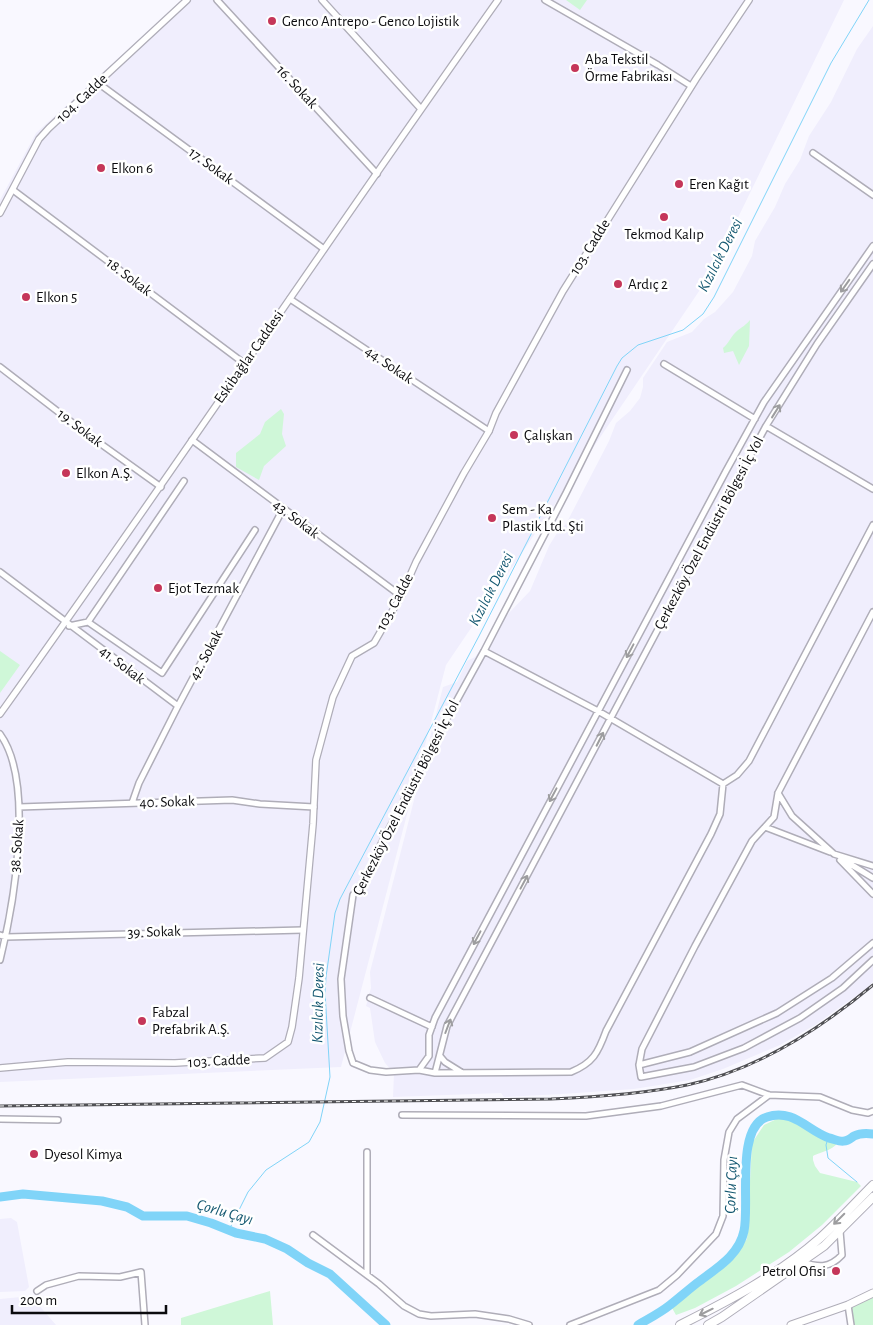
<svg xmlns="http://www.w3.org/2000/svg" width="873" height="1325" font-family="'Alegreya Sans',sans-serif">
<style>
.built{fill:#f0eefd}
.green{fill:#cff7d8}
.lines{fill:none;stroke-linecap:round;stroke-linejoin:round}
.stream{stroke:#80d4f8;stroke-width:1}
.river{stroke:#80d4f8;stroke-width:9}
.minor-casing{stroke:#afadb8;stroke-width:8}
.tertiary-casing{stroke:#afadb8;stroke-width:8}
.secondary-casing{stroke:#afadb8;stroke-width:9}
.primary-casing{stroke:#afadb8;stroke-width:10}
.minor{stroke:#fff;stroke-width:5}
.tertiary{stroke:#fff;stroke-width:5.5}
.secondary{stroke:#fff;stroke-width:7}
.primary{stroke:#fff;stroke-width:8}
.rail-casing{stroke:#505054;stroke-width:3}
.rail{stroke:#fff;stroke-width:1;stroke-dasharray:4;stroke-linecap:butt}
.oneway{stroke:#9d9d9f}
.poi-dot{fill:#c53659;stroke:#fff;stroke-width:2}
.labels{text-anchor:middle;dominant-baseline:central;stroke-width:5;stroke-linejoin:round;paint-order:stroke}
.poi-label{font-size:15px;fill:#0b0b0e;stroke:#fff;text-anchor:start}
.street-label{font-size:15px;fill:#0b0b0e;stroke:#fff}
.water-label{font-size:16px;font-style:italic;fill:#135770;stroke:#fff}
</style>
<rect width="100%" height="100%" fill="#f9f8ff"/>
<path class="built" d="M183,0H844L710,275L446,665L341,1067L0,1082V200L36,133Z
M873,26V982L867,988L815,1025L780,1045L723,1069L690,1080L634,1089L562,1094L504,1097L501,1093L393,1097L394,1073L385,1063L375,1042L370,1008L366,1006L371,988L370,972L443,687L457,682L467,661L475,657L506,616L530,591L549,546L557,533L566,524L609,441L616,423L630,411L640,398L643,387V378L667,342L692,332L704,319L715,312L733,292L752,256L755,241L775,207L785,184L800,160L809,136L831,102L857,49Z
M11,1218L17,1222L29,1287L25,1291L0,1292V1219Z
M31,1296L56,1325H0V1299Z"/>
<path class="green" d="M566,0H587L580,10Z
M750,320L749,346L739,365L733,351L724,353L723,348C729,343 731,336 737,331C742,327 746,325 750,320Z
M281,409L284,414L282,434L286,446L264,466L259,480L236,467V453L260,434L265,422Z
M0,651L20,665L0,693Z
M781,1117L840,1138C836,1150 823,1151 813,1156V1160L815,1166L820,1173L857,1182L861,1186L822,1225L789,1252L736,1286L695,1308L676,1315L672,1308L697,1284L719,1272L747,1239L752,1143L764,1125Z
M270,1291L273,1325H181V1318Z
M873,1295V1325H852L849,1305Z"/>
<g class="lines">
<path class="stream" d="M828,1138L826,1145L828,1158L857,1182
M229,1230L248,1192L266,1170L309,1142L320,1122L330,1077L325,992L326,977L335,913L340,899L479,636L617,366L622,358L638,345L683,330L703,314L714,297L831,63L869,0"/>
<path class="river" d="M0,1197L23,1194L102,1201L127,1207L143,1216H187L211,1223L236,1233L265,1239L287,1249L308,1263L330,1274L386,1325
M638,1325C648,1319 660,1313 670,1305C679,1298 688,1290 697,1283C715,1269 739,1256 744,1231C750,1205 735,1127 767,1117C793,1108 808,1131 829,1138C834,1139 840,1142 844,1141C848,1141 851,1138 854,1136C860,1133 866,1133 873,1134"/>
<defs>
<path id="minor" d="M217,0L377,174
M545,0L658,65L691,86
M98,83L324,249
M813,153L873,195
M13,190L245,364
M290,299L489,431
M664,364L755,419
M0,367L87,434L161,487
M627,370L566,493L484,651L451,711L381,844L370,873L353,895L341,979L343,1016L349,1051L353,1063L370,1070L386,1072L419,1070L435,1073L571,1072C593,1063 598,1053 606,1031L711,834L720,814L723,784L737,775L749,761L873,525
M766,426L873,489
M192,440L401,596
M184,481L88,622L162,673L255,530
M0,572L178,706
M873,612L778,793L774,817L752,841L695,946L642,1049L639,1065L641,1077L694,1067L744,1048L800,1018L843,988L873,960
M69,626L88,622
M484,651L598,711L723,784
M0,734C35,782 14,904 0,960
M778,793L792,816L834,854L873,866
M132,803L139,783L178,706L283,509
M19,807L232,800L260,804L314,807
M765,827L830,852
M842,859L873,878
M840,860L873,894
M0,935L6,937L303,930
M370,998L432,1027
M440,1056L445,1062L461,1072
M639,1065L690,1052L777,1013L832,978L873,943
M419,1070L429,1056V1035L435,1018L726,471L764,402L873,246
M435,1073L447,1026L766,426L817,344L873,264
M402,1115L586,1116L661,1106L742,1085L769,1095L820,1097L852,1110L868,1113L873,1111
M0,1119L58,1120
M367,1152V1275
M313,1235L379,1284L404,1306L419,1314L431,1316L475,1314L509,1319L529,1325
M801,1262C818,1267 829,1269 842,1255L840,1231
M37,1291L46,1285L79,1276L120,1277L141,1272L145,1325
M848,1305L851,1325
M570,1325L659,1290L677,1275L716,1234L723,1216L724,1160L729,1132L737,1119L769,1095"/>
<path id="tertiary" d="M322,0L421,109
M0,213L39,139L49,128L187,0
M0,714C169,478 330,237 498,0
M0,1068L68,1062L175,1063L265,1058L288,1042L292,1027L299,978L313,824L316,760L333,697L352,656L374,643L401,596L416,562L464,473L489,431L496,413L563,291L696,79L749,0"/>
<path id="secondary" d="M791,1325L848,1305L873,1293"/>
<path id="primary" d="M680,1325C728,1301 778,1275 819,1239C838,1222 855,1203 873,1185
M708,1325L722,1317L824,1246L873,1197"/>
</defs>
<use href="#minor" class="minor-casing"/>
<use href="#tertiary" class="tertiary-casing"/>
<use href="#secondary" class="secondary-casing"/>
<use href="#primary" class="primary-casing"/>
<use href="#minor" class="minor"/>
<use href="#tertiary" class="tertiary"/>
<use href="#secondary" class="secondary"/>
<use href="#primary" class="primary"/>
<defs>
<path id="rail" d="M0,1106L551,1099C597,1097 642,1094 687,1085C757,1070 819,1030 873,985"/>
</defs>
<use href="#rail" class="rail-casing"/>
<use href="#rail" class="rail"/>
</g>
<defs><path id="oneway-shaft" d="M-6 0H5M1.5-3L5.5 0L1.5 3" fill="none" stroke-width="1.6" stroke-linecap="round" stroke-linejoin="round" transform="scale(1.25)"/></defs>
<g class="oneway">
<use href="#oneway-shaft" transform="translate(845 286) rotate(125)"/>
<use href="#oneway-shaft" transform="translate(776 411) rotate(-58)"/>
<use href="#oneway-shaft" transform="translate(630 651) rotate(118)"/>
<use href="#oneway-shaft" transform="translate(600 739) rotate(-63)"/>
<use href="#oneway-shaft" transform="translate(553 795) rotate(118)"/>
<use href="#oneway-shaft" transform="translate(524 882) rotate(-62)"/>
<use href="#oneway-shaft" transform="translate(477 938) rotate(118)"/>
<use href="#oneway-shaft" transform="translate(448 1026) rotate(-69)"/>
<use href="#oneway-shaft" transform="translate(839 1219) rotate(135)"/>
<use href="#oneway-shaft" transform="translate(706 1312) rotate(154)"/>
</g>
<g class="poi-dot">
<circle cx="272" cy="21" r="5"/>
<circle cx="575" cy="68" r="5"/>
<circle cx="101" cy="168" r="5"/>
<circle cx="679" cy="184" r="5"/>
<circle cx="664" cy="217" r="5"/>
<circle cx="618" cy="284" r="5"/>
<circle cx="26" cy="297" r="5"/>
<circle cx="514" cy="435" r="5"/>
<circle cx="66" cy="473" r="5"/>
<circle cx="492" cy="518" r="5"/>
<circle cx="158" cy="588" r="5"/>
<circle cx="142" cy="1021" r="5"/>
<circle cx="34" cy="1154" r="5"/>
<circle cx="836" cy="1271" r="5"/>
</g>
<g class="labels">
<g class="poi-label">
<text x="282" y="21">Genco Antrepo - Genco Lojistik</text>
<text x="585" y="59">Aba Tekstil<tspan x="585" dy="17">Örme Fabrikası</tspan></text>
<text x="111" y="168">Elkon 6</text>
<text x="689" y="184">Eren Kağıt</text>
<text x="664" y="234" text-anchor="middle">Tekmod Kalıp</text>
<text x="628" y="284">Ardıç 2</text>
<text x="36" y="297">Elkon 5</text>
<text x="524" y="435">Çalışkan</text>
<text x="76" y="473">Elkon A.Ş.</text>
<text x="502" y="509">Sem - Ka<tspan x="502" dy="17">Plastik Ltd. Şti</tspan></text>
<text x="168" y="588">Ejot Tezmak</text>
<text x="152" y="1012">Fabzal<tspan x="152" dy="17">Prefabrik A.Ş.</tspan></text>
<text x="44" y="1154">Dyesol Kimya</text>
<text x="826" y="1271" text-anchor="end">Petrol Ofisi</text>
</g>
<g class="street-label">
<text transform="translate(297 87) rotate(47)">16. Sokak</text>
<text transform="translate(82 98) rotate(-43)">104. Cadde</text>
<text transform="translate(211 166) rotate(36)">17. Sokak</text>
<text transform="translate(590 247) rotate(-58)">103. Cadde</text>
<text transform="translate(129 277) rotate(37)">18. Sokak</text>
<text transform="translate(249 357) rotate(-55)">Eskibağlar Caddesi</text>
<text transform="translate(389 365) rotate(34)">44. Sokak</text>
<text transform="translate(80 428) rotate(37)">19. Sokak</text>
<text transform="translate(296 519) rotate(37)">43. Sokak</text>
<text transform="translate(709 533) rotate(-62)">Çerkezköy Özel Endüstri Bölgesi İç Yol</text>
<text transform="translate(395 602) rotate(-62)">103. Cadde</text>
<text transform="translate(206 655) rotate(-62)">42. Sokak</text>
<text transform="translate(122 665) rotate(37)">41. Sokak</text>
<text transform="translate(406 798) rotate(-63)">Çerkezköy Özel Endüstri Bölgesi İç Yol</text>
<text transform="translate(167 802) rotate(-2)">40. Sokak</text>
<text transform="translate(17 846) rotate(-86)">38. Sokak</text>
<text transform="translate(154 932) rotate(-2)">39. Sokak</text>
<text transform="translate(219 1061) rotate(-3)">103. Cadde</text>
</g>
<g class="water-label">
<text transform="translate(720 255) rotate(-63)">Kızılcık Deresi</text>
<text transform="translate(491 589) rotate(-63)">Kızılcık Deresi</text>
<text transform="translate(318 1003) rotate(-89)">Kızılcık Deresi</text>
<text transform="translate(731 1185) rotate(-88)">Çorlu Çayı</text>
<text transform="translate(225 1212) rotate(16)">Çorlu Çayı</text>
</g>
</g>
<path d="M12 1305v8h154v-8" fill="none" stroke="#0b0b0e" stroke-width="2.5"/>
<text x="20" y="1305" font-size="15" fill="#0b0b0e" stroke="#ffffff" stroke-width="4" paint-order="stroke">200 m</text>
</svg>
